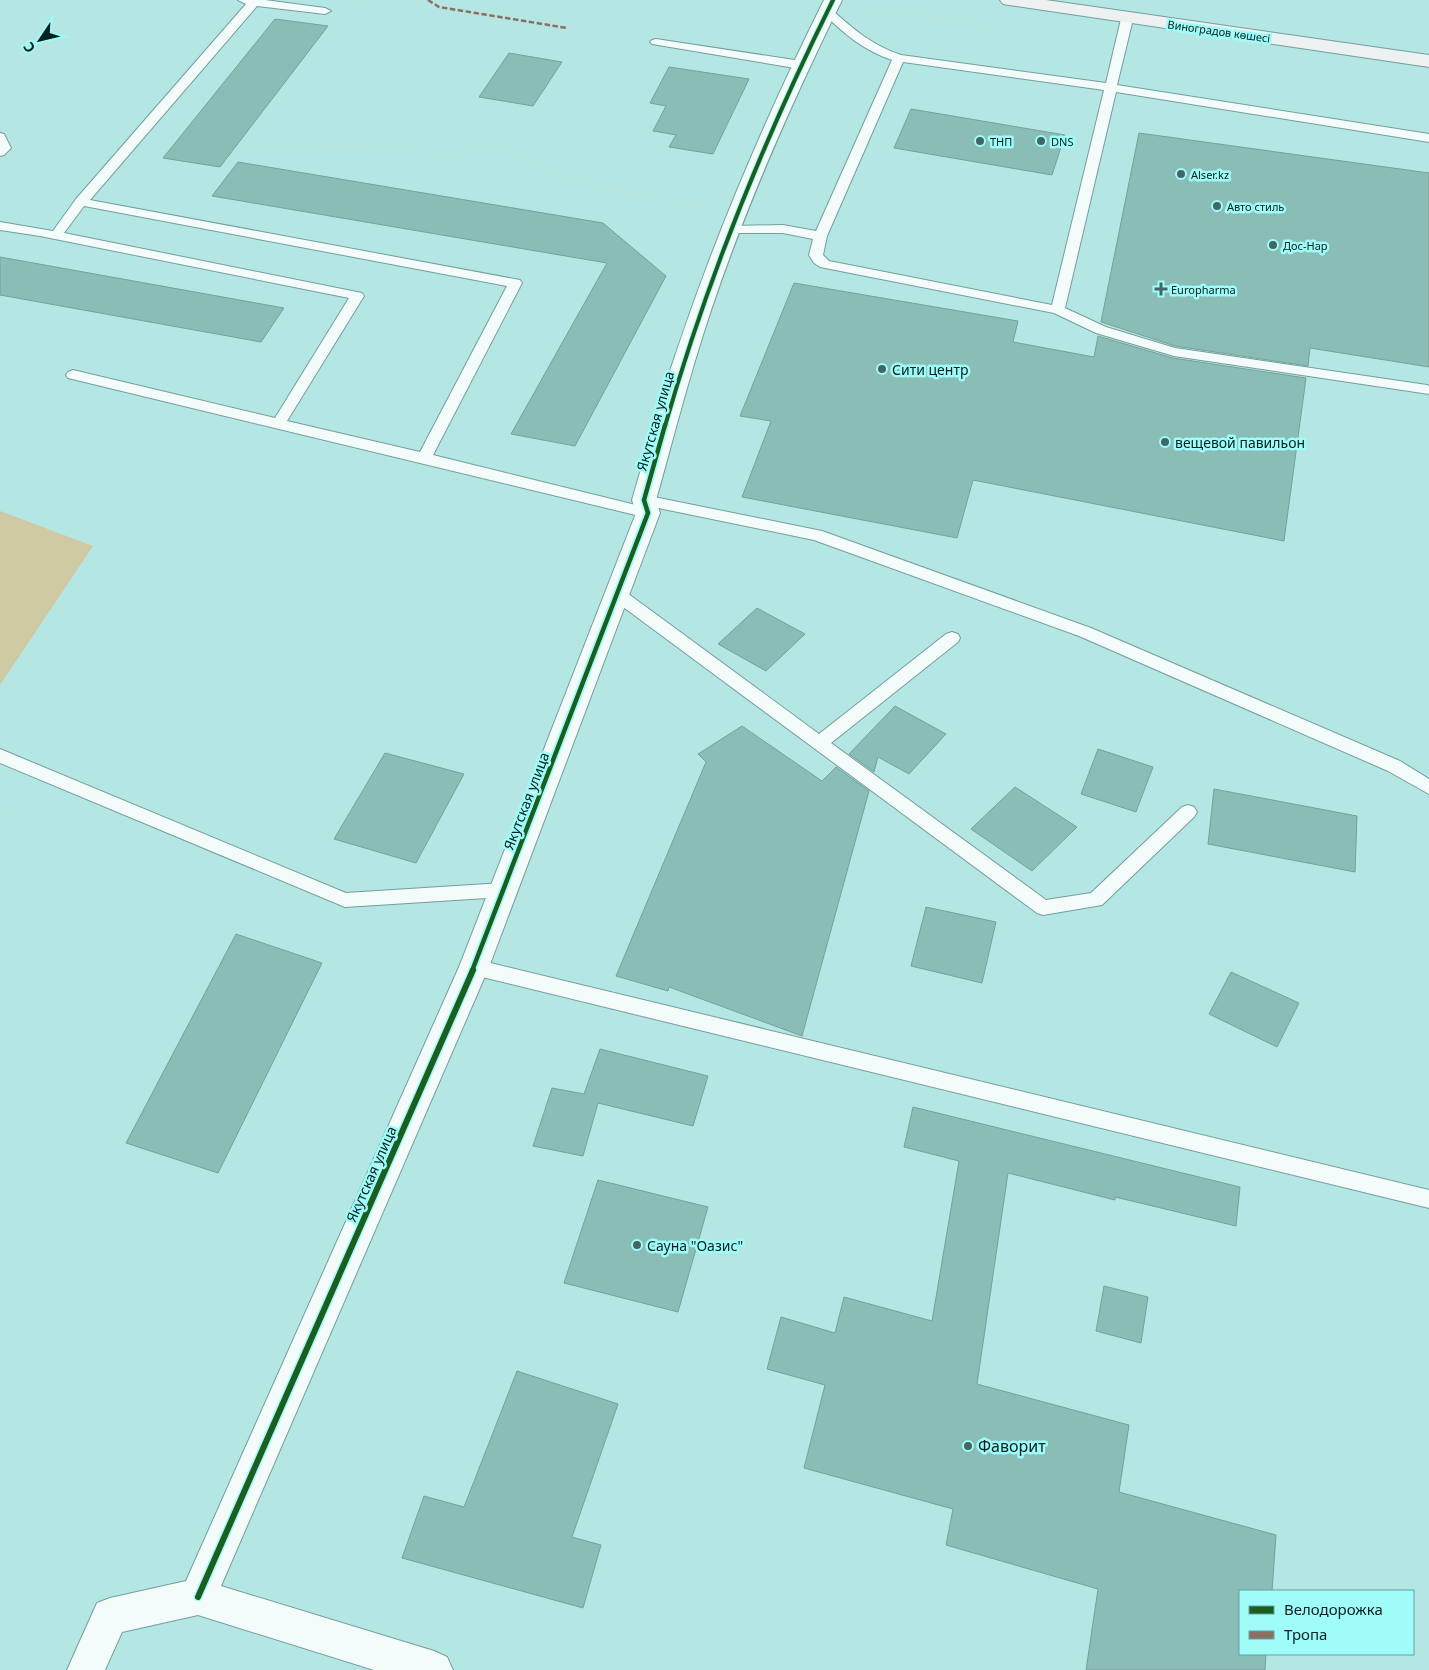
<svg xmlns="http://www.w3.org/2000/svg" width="1429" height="1670" font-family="'Noto Sans',sans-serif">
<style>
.green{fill:#cfc9a4}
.building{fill:#89bdb5;stroke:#78a09a}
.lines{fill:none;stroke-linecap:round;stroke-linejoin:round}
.service-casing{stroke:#749e9d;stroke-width:2}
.minor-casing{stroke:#749e9d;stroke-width:2}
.secondary-casing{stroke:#749e9d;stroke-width:2}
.path-far1{stroke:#c9dad9;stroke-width:2.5;stroke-dasharray:0.5 2.5;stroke-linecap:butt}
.path{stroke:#c9dad9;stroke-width:3;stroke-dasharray:1 4;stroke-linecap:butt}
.service{fill:#f4fbfb;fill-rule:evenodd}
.minor{fill:#f4fbfb;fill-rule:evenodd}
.secondary{fill:#eef1f2;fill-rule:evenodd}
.quiet{stroke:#8d6e63;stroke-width:2.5;stroke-dasharray:5.5 2.5;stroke-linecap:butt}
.cycleway-far2-casing{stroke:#9ffcf8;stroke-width:6}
.cycleway-far1-casing{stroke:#9ffcf8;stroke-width:8}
.cycleway-casing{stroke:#9ffcf8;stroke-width:9}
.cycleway-far2{stroke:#1b5e20;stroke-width:4}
.cycleway-far1{stroke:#1b5e20;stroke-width:4.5}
.cycleway{stroke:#1b5e20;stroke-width:6}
.poi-dot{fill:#416665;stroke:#9ffcf8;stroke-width:2}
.labels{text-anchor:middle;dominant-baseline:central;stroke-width:5;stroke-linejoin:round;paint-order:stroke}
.far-street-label{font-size:11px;fill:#032120;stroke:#9ffcf8}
.far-poi-label{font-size:11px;fill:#032120;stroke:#9ffcf8;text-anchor:start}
.poi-label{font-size:14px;fill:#032120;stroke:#9ffcf8;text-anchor:start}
.street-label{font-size:14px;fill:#032120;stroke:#9ffcf8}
.near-poi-label{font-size:16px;fill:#032120;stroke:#9ffcf8;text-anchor:start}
</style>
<rect width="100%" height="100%" fill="#b4e7e4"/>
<path class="green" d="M0,511L93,546L0,685Z"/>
<path class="building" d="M275,19L328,26L220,167L163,158Z
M509,53L562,62L533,106L479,97Z
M669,67L749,79L713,154L669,147L676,135L653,131L666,106L650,103Z
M911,109L1065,135L1052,175L894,148Z
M1139,133L1429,173V367L1310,348L1308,366L1175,346L1101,322Z
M238,162L603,223L666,276L575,446L511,434L607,263L212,196Z
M0,257L284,308L261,342L0,295Z
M794,283L1018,321L1013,342L1094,357L1098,336L1173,358L1306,378L1284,541L973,480L957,538L742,497L771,421L740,416Z
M757,608L805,634L766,671L718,644Z
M895,706L946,734L909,774L878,757L874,772L849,754Z
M742,726L822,781L836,767L869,791L802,1036L669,987L668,991L616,976L706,762L698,754Z
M1098,749L1153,767L1136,812L1081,794Z
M385,753L464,774L416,863L334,839Z
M1015,787L1077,827L1032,871L971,829Z
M1214,789L1357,816L1355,872L1208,844Z
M926,907L996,922L982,983L911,966Z
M236,934L322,963L218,1173L126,1143Z
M1231,972L1299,1003L1277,1047L1209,1014Z
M600,1049L708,1076L693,1126L598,1103L583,1156L533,1146L552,1088L584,1094Z
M913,1107L1240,1187L1236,1226L1115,1197V1200L1008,1173L977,1384L1129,1425L1119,1492L1276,1535L1272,1591H1240V1654H1266L1265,1670H1086L1098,1589L946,1545L953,1509L804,1468L825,1385L767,1369L781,1317L835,1333L844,1297L932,1321L959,1161L904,1147Z
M598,1180L708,1207L678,1312L564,1283Z
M1104,1286L1148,1297L1141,1343L1096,1331Z
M517,1371L618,1404L572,1537L601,1545L583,1608L402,1558L424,1496L464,1507Z"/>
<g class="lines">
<defs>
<path id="service" d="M238,0H265L325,8L331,11L325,14L257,6L90,200L520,280L522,283L433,455L648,508L653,509L656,513L653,517L648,518L68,378L66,375L68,372L73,370L275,418L349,298L40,236L0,230V222L53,231L76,199L246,4ZM84,206L507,286L420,452L287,421L364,296L362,293L64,233Z
M828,9L832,10C853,29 873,46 901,55L1106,83L1121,19L1127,16L1133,19L1117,85L1429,134V142L1116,92L1065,308L1106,327L1175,348L1427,385L1429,386V394L1174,356L1096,333L1054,313L820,267L814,263L809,255L813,239L783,233H725L724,230L725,227L730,226L783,225L816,231L892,60C865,51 844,34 824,14L822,12ZM903,62L1104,90L1052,305L829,261L823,255L827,236Z
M656,39L801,61L807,65L801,69L652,44L650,42L652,40Z
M0,133L4,134L11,148L4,155L0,156Z
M644,495L822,531L1091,628L1400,761L1429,779V794L1388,771L1079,636L814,540L639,504L637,500L639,496Z
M617,588L623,590L819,734L946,634L952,632L958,634L960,638L958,642L831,743L1046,900L1091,893L1182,807L1188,805L1194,807L1197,812L1194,817L1102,905L1043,915L1037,913L611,598L609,594L611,590Z
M0,749L346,893L503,883L509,885L512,890L509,895L503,897L345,907L0,763Z
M474,959L1429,1190V1208L474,975L467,973L465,967L467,961Z"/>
<path id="minor" d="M824,0H842C785,116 732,237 695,361C681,407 669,454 656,500L660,513L489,967L221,1586L434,1651L447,1657L453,1670H374L198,1615L122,1632L105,1670H67L97,1603L110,1598L186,1581L459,967L636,513L632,500C646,453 658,405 674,359C715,236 766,116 824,0Z"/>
<path id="secondary" d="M1000,0H1046L1429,55V67L1009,5L1003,4Z"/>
</defs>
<use href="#service" class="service-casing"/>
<use href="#minor" class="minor-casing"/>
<use href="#secondary" class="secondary-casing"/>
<path class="path-far1" d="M866,8L998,27
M352,15L364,0
M248,151L353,145L437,153L513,150L553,175L637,195L706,208
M244,156L338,34"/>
<path class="path" d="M0,805L4,826"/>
<use href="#service" class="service"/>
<use href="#minor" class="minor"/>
<use href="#secondary" class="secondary"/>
<path class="quiet" d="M428,0L439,7L567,28"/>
<defs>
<path id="cycleway-far2" d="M665,426C707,279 765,137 833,0"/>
<path id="cycleway-far1" d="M472,971L648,513L644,500L665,425"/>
<path id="cycleway" d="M198,1597L473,970"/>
</defs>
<use href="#cycleway-far2" class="cycleway-far2-casing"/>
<use href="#cycleway-far1" class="cycleway-far1-casing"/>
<use href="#cycleway" class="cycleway-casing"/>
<use href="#cycleway-far2" class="cycleway-far2"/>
<use href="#cycleway-far1" class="cycleway-far1"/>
<use href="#cycleway" class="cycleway"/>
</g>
<g class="poi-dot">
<circle cx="980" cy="141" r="5"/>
<circle cx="1041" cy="141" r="5"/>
<circle cx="1181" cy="174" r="5"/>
<circle cx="1217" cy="206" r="5"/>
<circle cx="1273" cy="245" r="5"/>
<path d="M1158.5 281.5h5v5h5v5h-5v5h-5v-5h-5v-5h5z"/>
<circle cx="882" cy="369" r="5"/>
<circle cx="1165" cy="442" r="5"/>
<circle cx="637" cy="1245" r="5"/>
<circle cx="968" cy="1446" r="5"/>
</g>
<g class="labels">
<g class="far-street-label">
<text transform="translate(1219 31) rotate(8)">Виноградов көшесі</text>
</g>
<g class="far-poi-label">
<text x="990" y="141">ТНП</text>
<text x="1051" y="141">DNS</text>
<text x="1191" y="174">Alser.kz</text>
<text x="1227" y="206">Авто стиль</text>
<text x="1283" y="245">Дос-Нар</text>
<text x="1171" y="289">Europharma</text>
</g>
<g class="poi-label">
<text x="892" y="369">Сити центр</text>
<text x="1175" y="442">вещевой павильон</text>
<text x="647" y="1245">Сауна "Оазис"</text>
</g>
<g class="street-label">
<text transform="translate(655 421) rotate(-74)">Якутская улица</text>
<text transform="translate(526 801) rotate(-69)">Якутская улица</text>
<text transform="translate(371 1174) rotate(-66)">Якутская улица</text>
</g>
<g class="near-poi-label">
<text x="978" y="1446">Фаворит</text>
</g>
</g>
<rect x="1239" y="1590" width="175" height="65" fill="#9ffcf8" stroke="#61a4a2"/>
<rect x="1249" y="1606" width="25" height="8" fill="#1b5e20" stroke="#61a4a2"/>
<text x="1284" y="1615" font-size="15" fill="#032120">Велодорожка</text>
<rect x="1249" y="1631" width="25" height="8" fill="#8d6e63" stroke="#61a4a2"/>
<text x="1284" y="1640" font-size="15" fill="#032120">Тропа</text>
<g transform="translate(40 40) rotate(235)" stroke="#9ffcf8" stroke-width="4" paint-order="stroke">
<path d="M0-4L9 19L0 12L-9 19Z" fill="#032120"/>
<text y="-8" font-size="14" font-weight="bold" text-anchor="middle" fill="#032120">С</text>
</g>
</svg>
